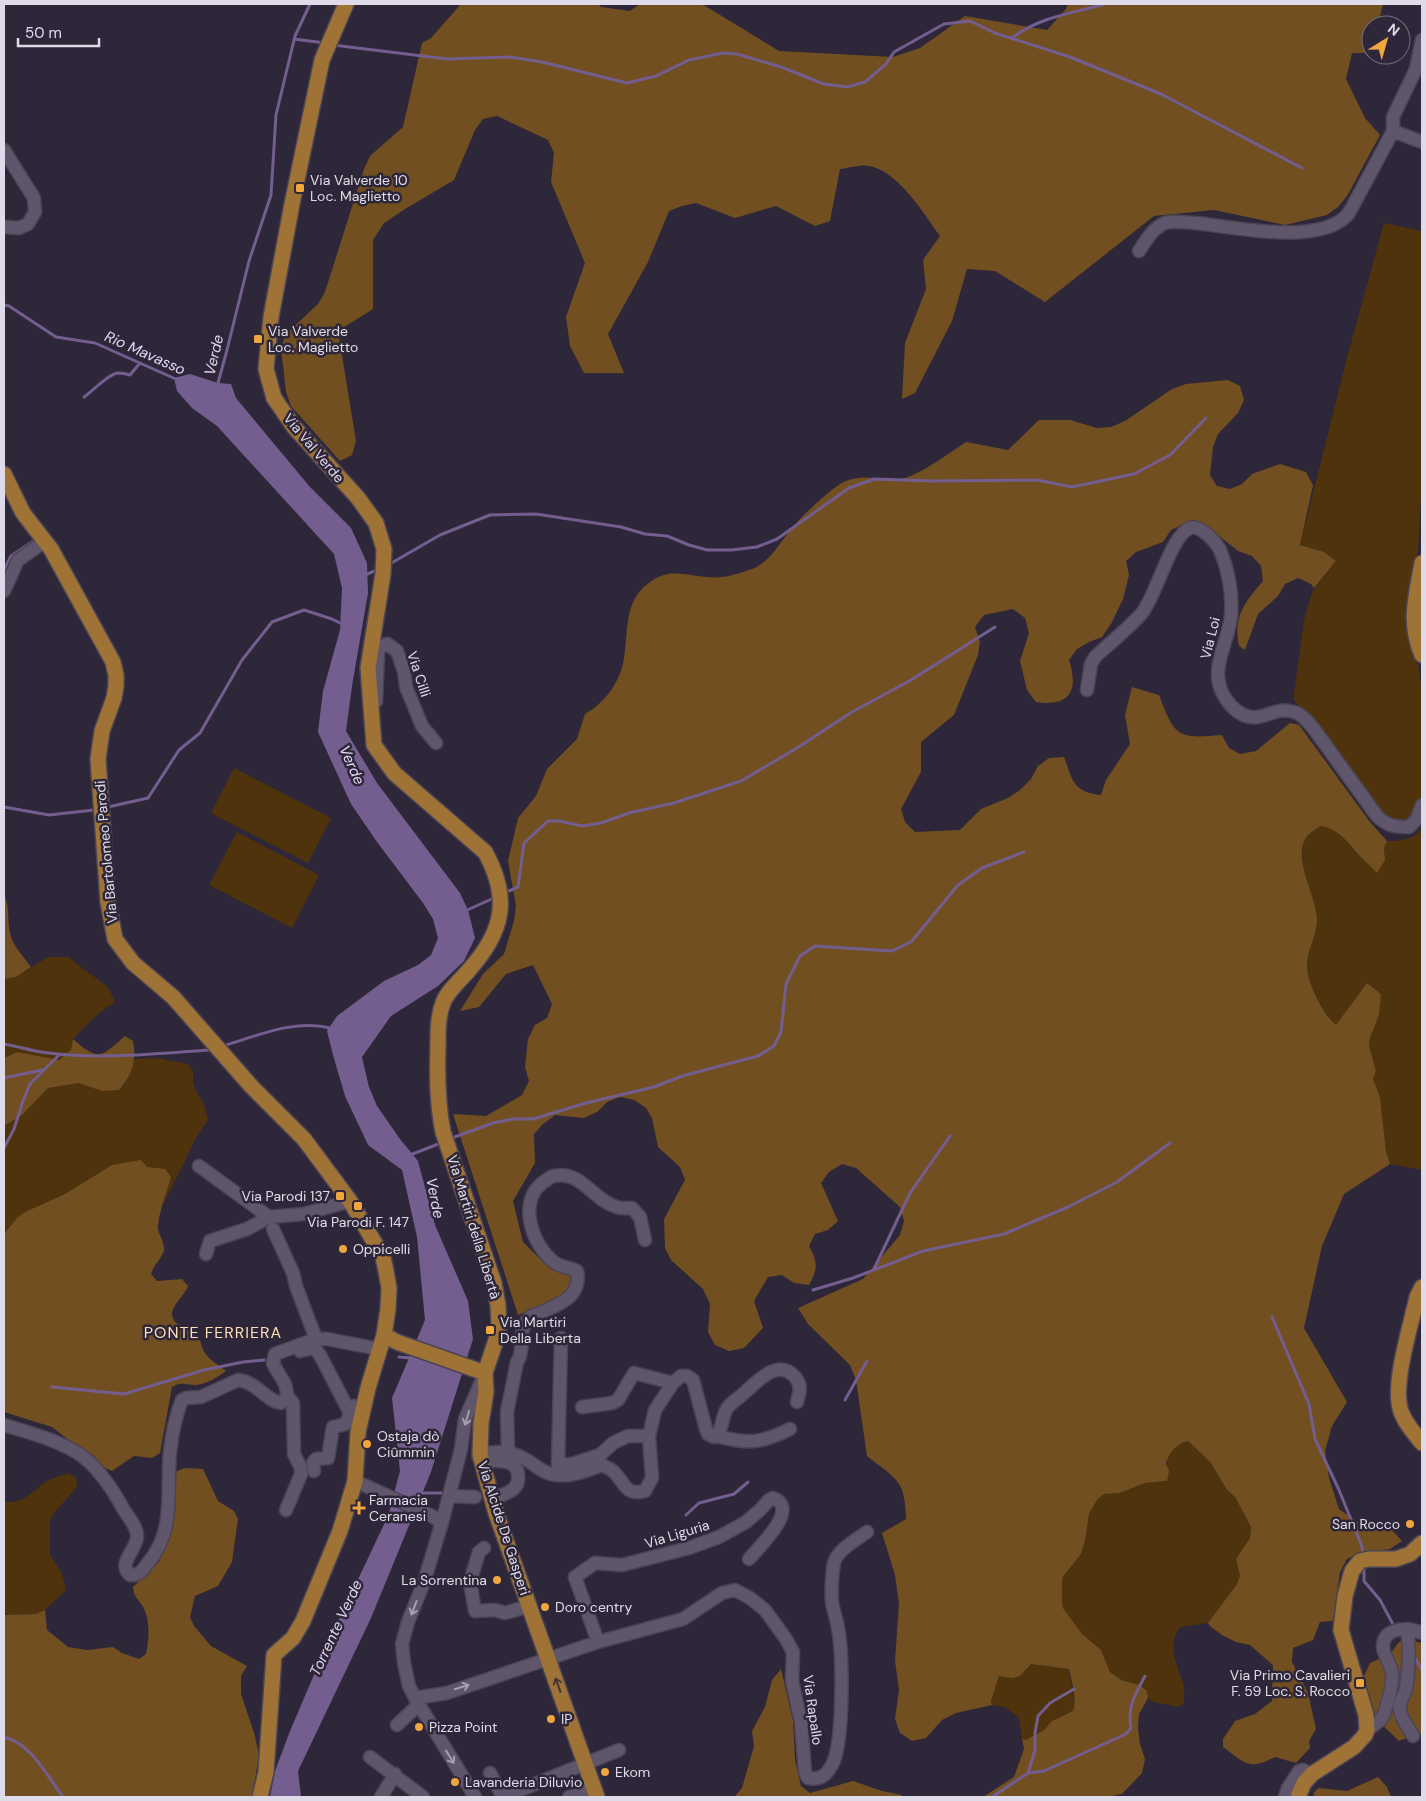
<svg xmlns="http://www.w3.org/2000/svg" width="1426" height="1801" font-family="'DM Sans',sans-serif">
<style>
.green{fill:#4f330c}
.forest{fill:#724f20}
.water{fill:#735e8f}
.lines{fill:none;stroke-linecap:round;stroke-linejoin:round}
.stream{stroke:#735e8f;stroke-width:3}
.minor-casing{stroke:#4b4454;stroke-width:15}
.major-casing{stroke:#4b4454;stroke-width:18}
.minor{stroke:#5f566b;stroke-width:12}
.major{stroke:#9f7236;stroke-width:15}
.oneway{stroke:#a69fb0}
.oneway2{stroke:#453538}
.poi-dot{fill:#f0a63f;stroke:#2e2639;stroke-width:2}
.labels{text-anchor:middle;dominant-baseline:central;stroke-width:5;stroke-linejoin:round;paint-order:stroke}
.poi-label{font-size:14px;fill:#e0dbe8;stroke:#2e2639;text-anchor:start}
.street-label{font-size:14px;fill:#e0dbe8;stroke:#2e2639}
.water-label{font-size:15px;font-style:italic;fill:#e1d5f3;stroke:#2e2639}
.quarter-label{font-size:16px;letter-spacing:1px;fill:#fddeb8;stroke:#2e2639}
</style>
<rect width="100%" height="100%" fill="#2e2639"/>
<path class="green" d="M1384,223L1422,231L1421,497L1418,550L1406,610L1409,641L1418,665L1422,691V801L1413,821L1391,826L1294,700V694L1304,620L1312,592L1336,561L1324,552L1300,545L1345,365Z
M234,768L331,818L308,863L211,813Z
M1320,826C1337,828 1349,842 1358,855L1385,860L1384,848L1387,841C1400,841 1414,840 1422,828V1170L1390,1164L1386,1151L1380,1097L1373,1079L1376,1071L1369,1046L1370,1038L1379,1015L1381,994L1367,983L1336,1026C1323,1013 1305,980 1307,961C1309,946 1319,932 1317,917C1314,894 1292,855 1308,835C1311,832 1317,829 1320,826Z
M237,832L319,875L292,928L209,885Z
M48,957H68L108,987L115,1002L98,1014L73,1039L72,1050L64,1057L54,1060L17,1052L4,1058V979L16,977Z
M157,1058L188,1064L193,1071V1080L195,1089L204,1104L208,1120L194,1141L187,1157L163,1205L171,1177L112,1165L65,1194L25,1212L4,1234V1126L22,1115L48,1088L79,1083L119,1090L125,1084L135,1059Z
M1188,1441L1211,1463L1227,1490L1235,1497L1251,1527L1250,1538L1236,1559L1240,1576L1237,1584L1208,1623L1180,1627C1166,1646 1177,1664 1183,1683C1185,1689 1184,1696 1184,1703L1178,1707L1153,1702L1148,1698L1147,1691L1141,1685L1121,1680L1115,1676L1110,1672L1101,1650L1082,1634L1063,1608L1062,1602V1578L1081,1554L1085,1541L1089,1514L1097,1500L1104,1494L1120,1493L1145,1483L1167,1481C1166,1462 1166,1447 1188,1441Z
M68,1473L76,1478L77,1487L55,1512L50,1520V1555L62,1574L66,1590L45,1610L36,1614L4,1615V1501C21,1506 33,1491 45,1482C51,1478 61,1476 68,1473Z
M1031,1664L1069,1669L1074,1700L1075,1705L1073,1711L1052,1721L1044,1730L1026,1740L1022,1739L1019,1718L1005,1707L992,1705L991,1701L999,1676L1012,1677L1020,1676Z"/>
<path class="forest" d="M461,4H598L601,7L630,11L640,4H702L779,51L893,57L920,48L965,16L1047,30L1066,9L1068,4H1383L1378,25H1371V53H1352L1346,79L1365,118L1380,135L1347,196L1338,207L1327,215L1285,225L1214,210L1154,216L1045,302L995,271L967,269L952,321L915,393L902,399L905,343L926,289L923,260L940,236C923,213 900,173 870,166C861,164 849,168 840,169L830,221L815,226L776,206L735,218L696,203L682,206L669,211L648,262L608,334L624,373H584L570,346L566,317L585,263L551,182L554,153L548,140L497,116L483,119L475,130L454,180L405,209L384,223L373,240V309L338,331L356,441L352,455L340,461L291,406L286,392L281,348L286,334L318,304L325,292L364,169L370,156L403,127L422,43L431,38Z
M1228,380L1240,386L1244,400L1238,413L1218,434L1213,447L1210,475L1217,486L1230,489L1242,484L1252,474L1280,464L1306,472L1313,485L1300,545L1324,552L1336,561L1314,588L1311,584L1298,578L1285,584L1278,596L1258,614L1245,650L1239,646C1233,616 1245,602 1263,581L1261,566L1252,556L1238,551L1203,523L1188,522L1171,530L1163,542L1136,552L1126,561L1129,575L1123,599L1111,624L1102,637L1089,642L1077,649L1069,660C1079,691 1070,707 1036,702L1027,690L1020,661L1029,633L1025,618L1013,609L984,615L975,627L980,642L978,655L954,715L921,742V772L901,809L905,822L915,832L960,830L981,809L1008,798L1020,790L1031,779L1038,766L1049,758L1064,757C1073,781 1073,792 1101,795L1106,780L1130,744L1125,715L1132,687L1159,695C1175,737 1177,739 1222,735L1229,748L1240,754L1256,751L1290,723L1299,725L1370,822L1387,841L1384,848L1385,860L1377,873C1371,866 1363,860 1357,853C1347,841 1337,828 1320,826C1317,829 1311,832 1308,835C1290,856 1317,896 1317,920C1317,935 1309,947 1307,961C1305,979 1323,1015 1336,1025L1367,983L1381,994L1379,1015L1370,1038L1369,1046L1376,1071L1373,1079L1380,1097L1386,1151L1390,1164L1344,1194L1322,1246L1304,1328L1347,1402L1332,1426L1325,1451L1329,1478L1339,1509L1363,1526L1390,1528L1402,1541L1390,1549L1360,1553L1347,1559L1340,1572L1333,1621L1320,1622L1313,1640L1293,1648L1292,1662L1308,1693L1316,1729L1309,1741L1310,1748L1296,1763L1275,1757C1249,1771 1245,1763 1223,1747V1739L1235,1721L1255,1714L1272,1701L1273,1665L1250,1645L1236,1642L1222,1635L1210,1626L1208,1623L1237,1584L1240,1576L1236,1559L1250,1538L1251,1527L1235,1497L1227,1490L1211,1463L1188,1441C1176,1444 1169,1452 1166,1464L1169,1471L1167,1481L1145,1483L1120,1493L1104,1494L1097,1500L1089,1514L1085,1541L1081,1554L1062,1578V1602L1063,1608L1082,1634L1101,1650L1110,1672L1121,1680L1140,1685L1147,1691L1148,1698L1139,1714L1138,1728L1140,1744L1145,1759L1142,1773L1122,1794L1107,1797H983L1014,1777L1024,1749L1022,1739L1026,1740L1044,1730L1052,1721L1073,1711C1077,1699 1072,1682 1069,1669L1031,1664L1020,1676L1012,1678L999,1676L991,1701L992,1705L956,1713L942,1720L926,1738L912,1741L900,1733L895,1719L899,1690L895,1661L899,1603L895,1575L882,1533L906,1519C905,1479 897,1480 867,1456L856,1380L850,1365L808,1324L798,1308L863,1279L900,1235L904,1221L900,1207L856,1168L842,1164L829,1172L821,1183L838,1221L828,1230L815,1234L809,1246C818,1263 818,1269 809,1285L794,1283L782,1275L768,1277L754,1301L763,1328L744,1348L729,1351L715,1345L708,1332L710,1304L703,1289L671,1260L665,1248L664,1219L685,1180L680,1167L658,1147L652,1118L646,1108L634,1100L620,1097L607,1102L597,1112L584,1118L555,1115L543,1124L534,1134L535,1163L513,1201L523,1242L547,1266L571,1274L570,1288L561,1297L518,1315L453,1114L486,1116L522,1095L529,1081L525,1067L528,1039L535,1025L547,1018L552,1004L533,965L506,974L479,1007L460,1011L483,974L504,954L514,921L516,906L508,861L518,818L536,796L547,769L577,739L585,714C605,703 621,681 624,658C629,627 623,599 653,580C671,568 688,576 708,577C722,579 738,574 752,569C770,562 779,544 791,529C800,518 832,487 844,482C862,473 882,481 900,479C919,476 949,453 966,442L1008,450L1039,420H1070L1097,428L1111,427L1125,421L1172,389L1186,384Z
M4,893C10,908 7,918 10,933C12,945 24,957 31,967L16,977L5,979H4Z
M125,1036L133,1041C137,1059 132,1076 119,1090L102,1091L79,1083L48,1088L22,1115L4,1126V1058L17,1052L59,1060L71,1050L73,1039C99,1062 101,1057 125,1036Z
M141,1160L147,1167L165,1169L171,1177C167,1193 159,1210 158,1227C158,1235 165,1242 164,1250C163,1257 153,1266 151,1274L157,1281L182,1279L188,1286C185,1295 173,1304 172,1313C172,1326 186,1326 194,1332C202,1338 200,1346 205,1353C209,1360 220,1366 226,1371C218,1377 207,1384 196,1385C185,1385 182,1381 172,1387L160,1453L152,1458L134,1456L112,1471L103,1467L52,1427L4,1412V1234L17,1218L25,1212L65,1194L112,1165Z
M185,1468L203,1469L218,1501L234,1511L238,1519L232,1562L218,1586L195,1596L190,1617L194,1626L211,1646L247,1666L241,1676V1694L255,1736L259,1756L252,1797H4V1615L36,1614L45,1610L47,1630L68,1647L87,1650L113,1647L122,1653L139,1659L146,1654C149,1640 150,1625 145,1611C141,1600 134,1600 133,1587L159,1562L168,1530L174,1479L177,1471Z
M1405,1639L1422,1643V1735L1419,1733L1399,1741L1375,1718L1364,1676L1370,1663L1390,1654L1399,1642Z
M781,1669L793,1721L795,1760L801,1786L810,1793L853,1781L882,1791L902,1795L901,1797H734L742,1788L754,1746L752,1731L765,1707L772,1680Z
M1378,1777L1387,1787L1391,1797H1315L1313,1794L1318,1788L1347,1791Z"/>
<path class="water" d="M190,374L218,383L231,384L236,398L310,487L351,528L367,563L368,593L352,686L346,731L377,783L460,893L468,910L475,938L464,961L438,986L391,1016L362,1057L369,1087L377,1106L400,1139L418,1161L435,1225L468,1301L473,1339L431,1472L371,1618L298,1771L301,1797H270L275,1771L290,1731L325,1649L388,1516L400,1471L392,1398L425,1320L417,1237L402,1170L368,1145L345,1096L333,1055L327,1031L337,1016L384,981L418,965L431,955L438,938L433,919L423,903L377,842L351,804L318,732L323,691L340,630L342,588L334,554L217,426L192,408L177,391L174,378Z"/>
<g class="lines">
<path class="stream" d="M1012,38C1039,17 1073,13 1105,4
M294,39L325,43
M333,45L447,59L510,57L542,62L627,83L656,76L689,60L723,53L737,54L781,67L824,84L847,87L865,82L886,64L894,52L944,24L970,21L995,33L1070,57L1161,94L1302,168
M4,305L9,306L56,337L95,343L178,380
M218,386V383L227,350L249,261L271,195L276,115L295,36L310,4
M84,397C93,391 108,374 118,373C121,373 127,374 130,375L140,363
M388,565L440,535L490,515L536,514L621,527L645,534L667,536L689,545L707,550H731L757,547L777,539L849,488L874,479L932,481L1037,480L1072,487L1134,474L1170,455L1206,418
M4,570L11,556L35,540
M365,575L377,570
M4,807L49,815L94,810
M108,807L148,798L179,750L200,733L242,660L272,622L304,610L332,619L342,624
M504,893L518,887L524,843L548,821H559L582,826L601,823L629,813L674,803L741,781L797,748L852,712L911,680L995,627
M465,911L496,897
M4,1044C16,1046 29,1050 41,1052C97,1060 153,1054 209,1050
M226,1045C259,1035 298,1018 333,1029
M4,1078L42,1070
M449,1139L493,1123L513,1119H533L586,1103L654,1087L682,1076L758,1056L774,1046L781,1032L786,984L800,956L815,946L892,951L911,942L958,885L982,868L1024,852
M4,1148L14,1129L23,1101L30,1084L60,1054
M410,1155L441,1143
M874,1269L910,1193L950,1136
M813,1290L853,1278L923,1251L1004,1234L1068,1207L1117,1182L1170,1143
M1272,1317L1309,1404L1315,1439L1339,1490L1361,1544L1364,1556
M399,1357L411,1358
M52,1387L124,1394L204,1370L243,1362L264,1360
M845,1400L867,1361
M420,1493H442
M686,1515L699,1503L734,1494L748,1482
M1364,1565V1581L1380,1600L1395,1628
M1414,1656L1422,1670
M4,1737C32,1744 47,1776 63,1797
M1028,1773L1035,1750V1733L1038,1716L1050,1703L1074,1689
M992,1797L1028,1773L1044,1771L1126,1734L1131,1728C1127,1706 1135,1695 1145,1676"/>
<defs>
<path id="minor" d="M1393,131L1422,142
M4,150L34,198L35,212L28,224L19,228L4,227
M1139,251C1146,240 1153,228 1165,223C1174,220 1187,223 1196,223C1234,227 1322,247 1349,213L1393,131V117L1416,69L1422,40
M4,591L18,560L45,541
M1087,690L1091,664L1095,657C1110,643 1129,628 1142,613C1157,594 1171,535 1190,528C1195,526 1200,529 1204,532C1210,536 1215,542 1219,548C1228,568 1233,594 1231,615C1229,643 1208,669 1224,696C1231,708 1243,719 1258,717C1271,715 1279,707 1294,712C1302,714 1309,723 1314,729L1377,816C1387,826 1395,827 1409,827L1417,819L1422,805
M376,701L378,650L382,646L387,644L397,651L404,671L406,687L422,726L436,743
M199,1166L269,1217
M273,1229L293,1273L296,1286L316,1339
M206,1254L210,1241L247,1229L269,1217L304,1214L350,1201
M561,1338L558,1465L572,1464L600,1455L613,1443L628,1436H649
M300,1351L314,1348L320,1355L350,1413
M582,1407L612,1403L618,1400L634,1373L673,1383
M4,1425C27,1432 54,1439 76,1452C97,1464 113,1490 124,1510C129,1518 138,1528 137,1537C136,1551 117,1563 130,1575C139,1576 143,1570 148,1563C176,1530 166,1492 170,1452C172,1434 175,1417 182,1400L186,1398L201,1397L238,1380C257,1382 266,1401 281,1403L286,1399C290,1384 278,1376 273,1363L275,1354L316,1339H327L379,1349
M716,1436C748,1444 760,1444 790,1429
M508,1452L507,1412L517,1362C526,1350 517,1328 529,1318C531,1315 536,1314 540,1313C559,1304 582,1297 577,1271C571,1268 561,1267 555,1263C532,1246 516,1200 545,1181C548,1179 551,1176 554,1176C582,1170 593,1201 617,1207C622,1209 628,1208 632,1208L640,1217L645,1240
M480,1455C496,1450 510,1451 525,1459C536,1465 543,1474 556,1475C572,1477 588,1470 602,1465C606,1467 610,1469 613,1471C625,1482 624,1496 645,1491L652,1478L649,1436L655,1410L673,1383L681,1376H687L693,1380L706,1429L708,1434L714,1437C725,1429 720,1417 728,1407C732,1402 739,1398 743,1394C757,1382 778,1357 795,1377C802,1385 800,1392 797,1402
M482,1461C491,1461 505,1459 513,1465C516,1467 518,1471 518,1475C520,1488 510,1492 500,1496
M314,1471L313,1463L316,1459L328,1458L333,1427L346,1424L350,1413L354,1406
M355,1481L432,1516L438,1520L441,1526
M449,1496L475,1497
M286,1510L301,1474V1468L294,1454L293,1403L287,1396
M484,1548L479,1552L470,1582L475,1611L495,1610L505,1613L529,1606
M1407,1629C1410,1649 1409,1669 1406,1689C1404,1696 1398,1703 1400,1711C1402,1720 1409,1728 1413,1736
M598,1642L575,1577L595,1563L622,1565L689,1548L719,1537L746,1522L760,1510L769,1500L773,1498C801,1508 759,1547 749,1559
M415,1698L447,1693L598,1642L683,1619L722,1593L735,1590L750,1598L765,1610L786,1639L793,1652L792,1681L801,1722L805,1772L808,1778C820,1780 826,1776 832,1765C844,1743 843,1654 838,1628C837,1619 833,1611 832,1602C831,1593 832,1573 834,1563C837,1550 856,1540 867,1532
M397,1725L418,1705
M1367,1730C1372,1726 1378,1723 1382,1718C1386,1710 1394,1682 1392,1673C1391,1664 1384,1656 1383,1648C1382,1626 1409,1627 1422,1633
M370,1757L423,1797
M490,1773L503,1797L619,1750
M381,1797L395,1774
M475,1797L415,1698L409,1686L404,1663L402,1644L408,1622L424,1582L443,1519L461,1449L465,1419L485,1373
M569,1797L593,1787
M1285,1797L1288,1788L1299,1771L1303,1770L1312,1774"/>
<path id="major" d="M346,4L322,60L292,204L271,317L266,369L274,398L294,427L358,498L376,523L384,549L383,574L368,668L374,745L394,773L485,852C511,899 503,932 469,970C461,980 447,991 443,1003C438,1016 438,1030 438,1044C437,1074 437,1102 443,1132L494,1283L498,1305L499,1324L497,1337L485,1373L486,1392L481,1423L480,1455L496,1513L597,1797
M4,474L23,513L51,549L113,662L116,675V686L114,698L102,731L98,759L108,902L115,939L133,963L173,997L252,1087L304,1139L350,1201L383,1257L386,1271L389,1288L388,1309L384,1335L397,1342L485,1373
M1422,563C1416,597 1408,622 1422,655
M1422,1287L1417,1297C1411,1325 1393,1382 1400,1408C1403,1421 1414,1433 1422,1443
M260,1797L266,1772L274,1655L293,1638L303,1621L340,1531L355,1481L358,1432L368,1388L384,1335
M1298,1797L1304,1783L1312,1774L1354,1747L1365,1735L1367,1730L1366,1715L1341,1630L1345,1596L1352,1571L1360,1561L1369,1559H1396L1410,1554L1422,1543"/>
</defs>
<use href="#minor" class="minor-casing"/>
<use href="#major" class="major-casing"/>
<use href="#minor" class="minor"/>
<use href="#major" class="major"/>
</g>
<defs><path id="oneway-shaft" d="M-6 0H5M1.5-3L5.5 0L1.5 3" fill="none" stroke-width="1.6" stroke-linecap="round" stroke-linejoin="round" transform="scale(1.25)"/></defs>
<g class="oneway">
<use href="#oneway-shaft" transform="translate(467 1418) rotate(106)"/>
<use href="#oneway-shaft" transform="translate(414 1608) rotate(111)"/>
<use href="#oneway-shaft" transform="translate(462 1687) rotate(-18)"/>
<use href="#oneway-shaft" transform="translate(450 1757) rotate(58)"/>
</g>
<use class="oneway2" href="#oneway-shaft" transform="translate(558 1685) rotate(-109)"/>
<g class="poi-dot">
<rect x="295" y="183" width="10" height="10" rx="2.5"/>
<rect x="253" y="334" width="10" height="10" rx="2.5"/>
<rect x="335" y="1191" width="10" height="10" rx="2.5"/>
<rect x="353" y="1201" width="10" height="10" rx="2.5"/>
<circle cx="343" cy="1249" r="5"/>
<rect x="485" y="1325" width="10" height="10" rx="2.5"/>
<circle cx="367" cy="1444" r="5"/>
<path d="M356.5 1500.5h5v5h5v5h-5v5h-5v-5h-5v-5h5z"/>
<circle cx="1410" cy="1524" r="5"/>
<circle cx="497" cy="1580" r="5"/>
<circle cx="545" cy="1607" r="5"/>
<rect x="1355" y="1678" width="10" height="10" rx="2.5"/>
<circle cx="551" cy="1719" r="5"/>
<circle cx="419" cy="1727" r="5"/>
<circle cx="605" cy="1772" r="5"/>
<circle cx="455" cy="1782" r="5"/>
</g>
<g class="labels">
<g class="poi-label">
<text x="310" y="180">Via Valverde 10<tspan x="310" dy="16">Loc. Maglietto</tspan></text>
<text x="268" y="331">Via Valverde<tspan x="268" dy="16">Loc. Maglietto</tspan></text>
<text x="330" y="1196" text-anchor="end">Via Parodi 137</text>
<text x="358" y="1222" text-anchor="middle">Via Parodi F. 147</text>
<text x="353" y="1249">Oppicelli</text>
<text x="500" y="1322">Via Martiri<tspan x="500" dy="16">Della Liberta</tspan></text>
<text x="377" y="1436">Ostaja dò<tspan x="377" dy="16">Ciûmmin</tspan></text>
<text x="369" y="1500">Farmacia<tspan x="369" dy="16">Ceranesi</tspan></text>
<text x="1400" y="1524" text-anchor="end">San Rocco</text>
<text x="487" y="1580" text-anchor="end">La Sorrentina</text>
<text x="555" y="1607">Doro centry</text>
<text x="1350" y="1675" text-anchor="end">Via Primo Cavalieri<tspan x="1350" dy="16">F. 59 Loc. S. Rocco</tspan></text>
<text x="561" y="1719">IP</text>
<text x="429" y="1727">Pizza Point</text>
<text x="615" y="1772">Ekom</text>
<text x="465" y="1782">Lavanderia Diluvio</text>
</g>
<g class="street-label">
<text transform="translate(314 448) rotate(50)">Via Val Verde</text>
<text transform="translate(1210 638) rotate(-76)">Via Loi</text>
<text transform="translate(419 674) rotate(72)">Via Cilli</text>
<text transform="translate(106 852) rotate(-95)">Via Bartolomeo Parodi</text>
<text transform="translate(474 1227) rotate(73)">Via Martiri della Libertà</text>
<text transform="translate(504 1528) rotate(72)">Via Alcide De Gasperi</text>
<text transform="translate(677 1534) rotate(-17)">Via Liguria</text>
<text transform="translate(813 1710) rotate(82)">Via Rapallo</text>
</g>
<g class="water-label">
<text transform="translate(145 353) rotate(24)">Rio Mavasso</text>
<text transform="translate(214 355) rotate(-77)">Verde</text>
<text transform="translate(352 765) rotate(66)">Verde</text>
<text transform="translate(435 1198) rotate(79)">Verde</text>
<text transform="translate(336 1628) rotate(-65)">Torrente Verde</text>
</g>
<g class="quarter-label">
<text x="213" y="1332">PONTE FERRIERA</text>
</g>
</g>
<rect width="1426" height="1801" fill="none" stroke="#e0dbe8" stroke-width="10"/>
<g transform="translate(1386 40) rotate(37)"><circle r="24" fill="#2e2639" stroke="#756e7f"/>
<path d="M0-4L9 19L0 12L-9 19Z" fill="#f0a63f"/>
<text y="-8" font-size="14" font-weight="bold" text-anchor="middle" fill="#e0dbe8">N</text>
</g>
<path d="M18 38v8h81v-8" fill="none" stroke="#e0dbe8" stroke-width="2.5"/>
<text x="25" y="38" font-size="15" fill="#e0dbe8" stroke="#2e2639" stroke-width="4" paint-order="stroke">50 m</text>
</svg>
